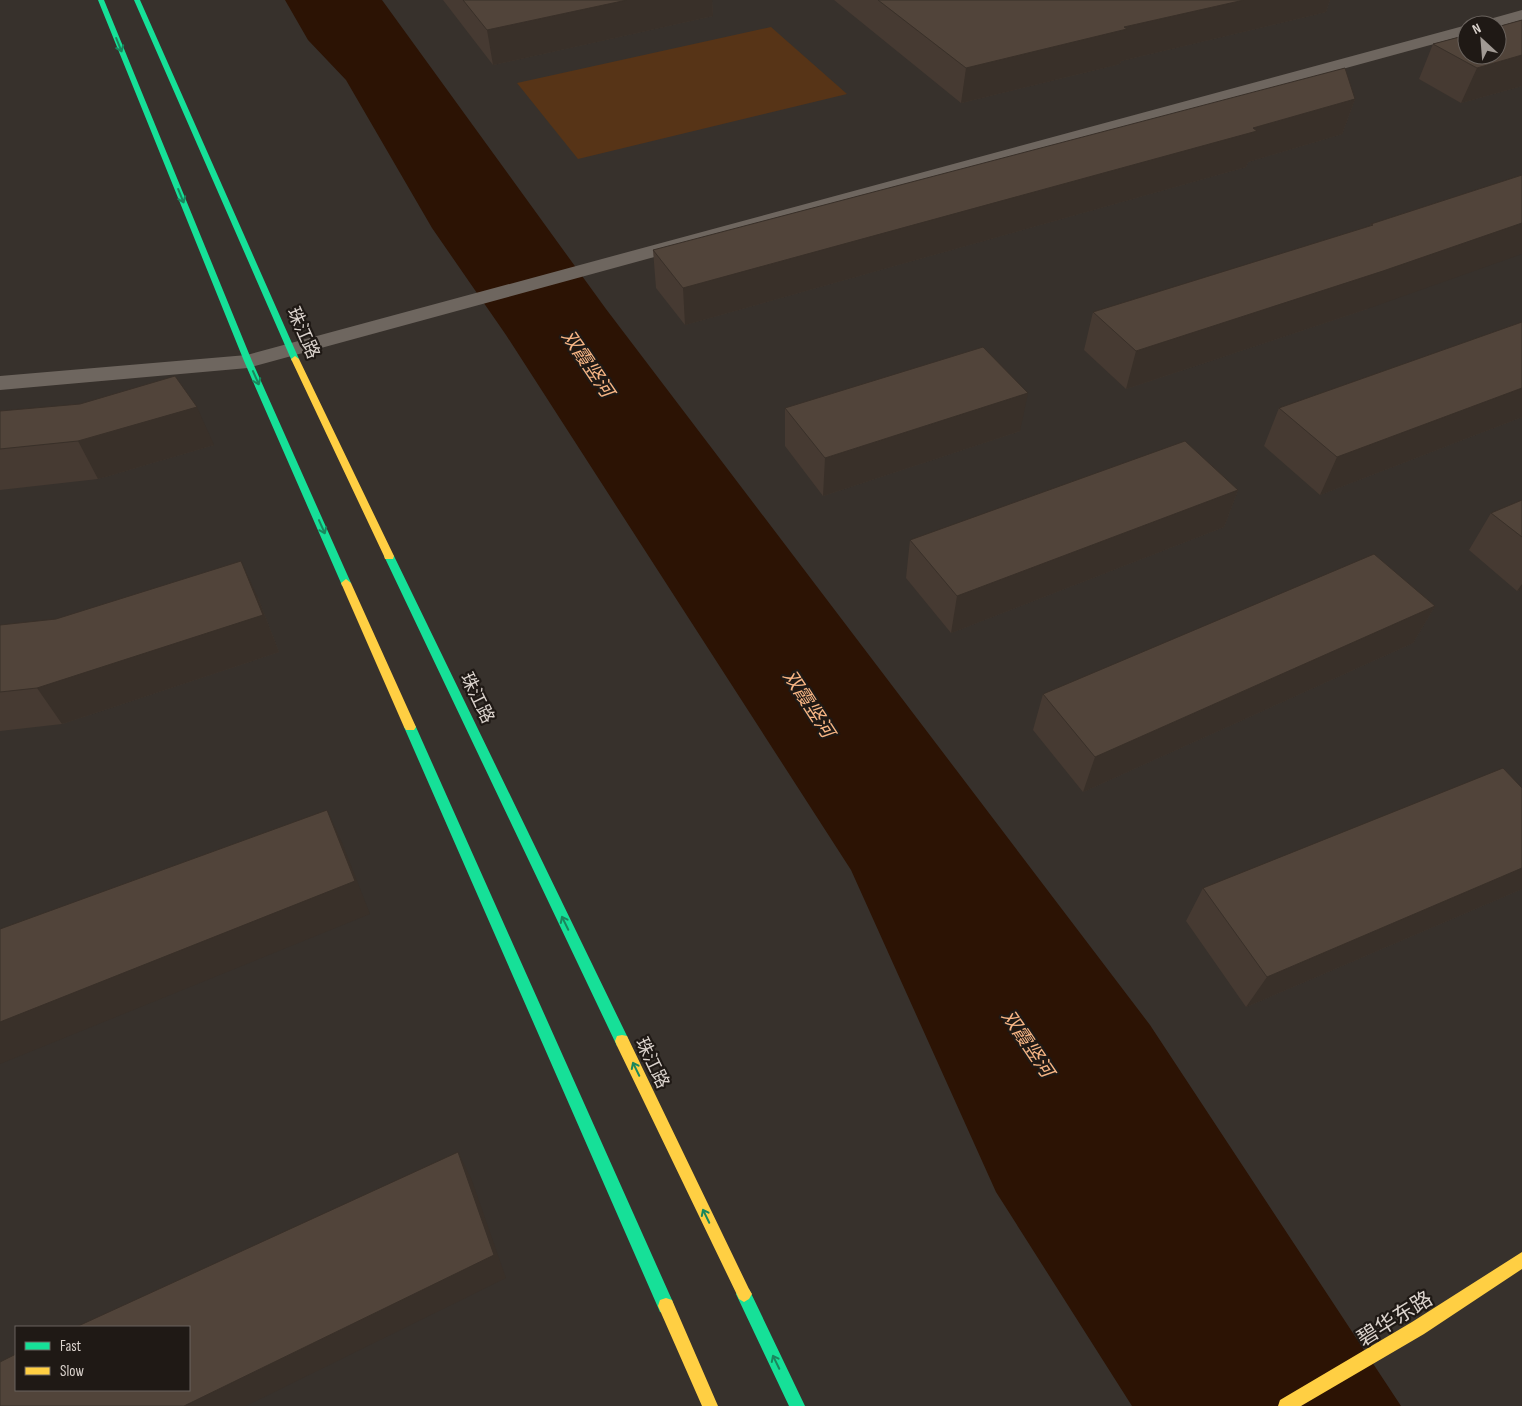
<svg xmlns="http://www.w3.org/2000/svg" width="1522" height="1406" font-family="'Sofia Sans Condensed','Noto Sans SC',sans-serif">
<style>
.green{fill:#573417}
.water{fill:#2c1304}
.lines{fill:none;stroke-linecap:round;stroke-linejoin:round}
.street{fill:#6e665f;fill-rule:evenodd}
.fast{fill:#16e098;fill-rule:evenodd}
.slow{fill:#ffcf43;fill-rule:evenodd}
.wall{fill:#463a32}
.shaded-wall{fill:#393029}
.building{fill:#51443a;stroke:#393029}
.oneway{stroke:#1a865d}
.labels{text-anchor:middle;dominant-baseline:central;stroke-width:4.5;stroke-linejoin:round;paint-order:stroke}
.street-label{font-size:18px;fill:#dad2cc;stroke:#1f1915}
.water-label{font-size:19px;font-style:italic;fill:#f8b685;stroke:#1f1915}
.near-street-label{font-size:21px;fill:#dad2cc;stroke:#1f1915}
</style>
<rect width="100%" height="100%" fill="#37312c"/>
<path class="green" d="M771,27L847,94L578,159L517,83Z"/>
<path class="water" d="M285,0H382L606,309L1150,1025L1401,1406H1132L996,1192L851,870L506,335L432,228L346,80L308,40Z"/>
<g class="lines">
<path class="street" d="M1522,10V20L1497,27V25H1477L1479,22Z
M1467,25V35L248,368L0,390V376L247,355Z"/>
<path class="fast" d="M98,0H104L252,361L351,583L350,586H342L341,583L244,361Z
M134,0H140L299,359L298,361H292L291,359Z
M389,552L394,556L627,1036L629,1041L627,1046L622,1047L617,1046L384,556Z
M410,722L414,724L416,727L672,1300L674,1306L672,1312L666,1314L660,1312L404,727L406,724Z
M744,1286L749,1289L805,1406H789L736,1294L739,1289Z"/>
<path class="slow" d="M295,356L299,359L394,556L393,559H385L384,556L291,359Z
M346,579L351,583L416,727L414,730H406L404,727L341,583Z
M622,1035L627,1036L749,1289L752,1294L749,1299L744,1302L739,1299L617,1046L615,1041L617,1036Z
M1522,1252V1269L1424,1334L1301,1406H1278L1280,1400L1412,1322Z
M666,1298L672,1300L718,1406H702L658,1306L660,1300Z"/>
</g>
<path class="wall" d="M443,0H712L713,16L493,65Z
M834,0H1330L1326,12L1121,61L1120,64L961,103Z
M1522,20V86L1461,103L1419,79L1433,44Z
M1355,99L1342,134L1248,162L1246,167L685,325L656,288L653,250Z
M1522,175L1367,309L1126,389L1084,350L1093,312L1370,226L1371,224Z
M1522,322V417L1320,495L1264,446L1279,408Z
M785,408L1020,431L823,496L785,446Z
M0,411L214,445L98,479L0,490Z
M1238,490L1224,527L951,633L906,578L910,540Z
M1522,500V589L1517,591L1469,550L1491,513Z
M258,598L279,652L62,724L0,731V625Z
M1435,606L1413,643L1083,792L1033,730L1043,694Z
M1522,788V889L1246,1007L1186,921L1203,888Z"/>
<path class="shaded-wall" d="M627,0H712L713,16L493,65L487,30Z
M1244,0H1330L1326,12L1121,61L1120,64L961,103L966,68L1124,27Z
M1522,55V86L1461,103L1477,68Z
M1355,99L1342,134L1248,162L1246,167L685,325L683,288Z
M1522,223V254L1367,309L1126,389L1136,351Z
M1522,388V417L1320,495L1337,457Z
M1028,393L1020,431L823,496L825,458Z
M197,407L214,445L98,479L78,441Z
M1238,490L1224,527L951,633L957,596Z
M241,561L258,598L279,652L62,724L37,688Z
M1522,584V589L1517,591Z
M1435,606L1413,643L1083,792L1095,757Z
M327,810L343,845L370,914L0,1064V1022Z
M1522,868V889L1246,1007L1267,977Z
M458,1152L471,1178L506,1278L246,1406H184Z"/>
<path class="building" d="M463,0H627L487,30Z
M878,0H1244L1124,27L1127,29L966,68Z
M1522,20V55L1477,68L1433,44L1467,35V55H1497V27Z
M1345,68L1355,99L1253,128L1257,131L683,288L653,250Z
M1522,175V223L1383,271L1136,351L1093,312L1373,225L1371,224Z
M1522,322V388L1337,457L1279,408Z
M983,347L1028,393L825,458L785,408Z
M175,376L197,407L78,441L0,449V411L80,404Z
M1185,441L1238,490L957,596L910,540Z
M1522,500V537L1491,513Z
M1374,554L1435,606L1095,757L1043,694Z
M241,561L263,615L37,688L0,692V625L56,619Z
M1503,768L1522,788V868L1267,977L1203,888Z
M327,810L355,881L0,1022V929Z
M458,1152L494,1255L184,1406H0V1362L16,1354V1390H189V1327H76Z"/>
<defs><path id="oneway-shaft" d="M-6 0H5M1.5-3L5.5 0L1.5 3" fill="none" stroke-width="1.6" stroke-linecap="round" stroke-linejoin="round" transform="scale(1.25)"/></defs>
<g class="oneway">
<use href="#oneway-shaft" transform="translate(119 45) rotate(68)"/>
<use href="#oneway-shaft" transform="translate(181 196) rotate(68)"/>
<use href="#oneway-shaft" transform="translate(256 378) rotate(66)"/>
<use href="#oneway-shaft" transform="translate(322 527) rotate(66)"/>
<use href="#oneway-shaft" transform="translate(565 923) rotate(-116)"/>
<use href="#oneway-shaft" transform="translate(636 1069) rotate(-116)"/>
<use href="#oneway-shaft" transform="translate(706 1216) rotate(-116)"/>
<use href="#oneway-shaft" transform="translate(776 1362) rotate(-116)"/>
</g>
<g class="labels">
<g class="street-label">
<text transform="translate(303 333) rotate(66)">珠江路</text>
<text transform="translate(477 698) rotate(64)">珠江路</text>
<text transform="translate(652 1063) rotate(64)">珠江路</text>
</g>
<g class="water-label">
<text transform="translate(587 364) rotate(56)">双霞竖河</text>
<text transform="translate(808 704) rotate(57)">双霞竖河</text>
<text transform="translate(1027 1044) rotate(56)">双霞竖河</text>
</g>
<g class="near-street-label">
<text transform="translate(1395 1319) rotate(-32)">碧华东路</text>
</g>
</g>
<rect x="15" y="1326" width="175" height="65" fill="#1f1915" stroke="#6a635e"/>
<rect x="25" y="1342" width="25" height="8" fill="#16e098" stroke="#6a635e"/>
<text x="60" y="1351" font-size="15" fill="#dad2cc">Fast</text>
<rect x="25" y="1367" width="25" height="8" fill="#ffcf43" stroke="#6a635e"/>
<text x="60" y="1376" font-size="15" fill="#dad2cc">Slow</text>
<g transform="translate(1482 40) rotate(334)"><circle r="24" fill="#1f1915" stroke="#6a635e"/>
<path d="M0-4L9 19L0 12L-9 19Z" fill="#a19a94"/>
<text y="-8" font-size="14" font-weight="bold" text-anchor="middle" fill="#dad2cc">N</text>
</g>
</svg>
